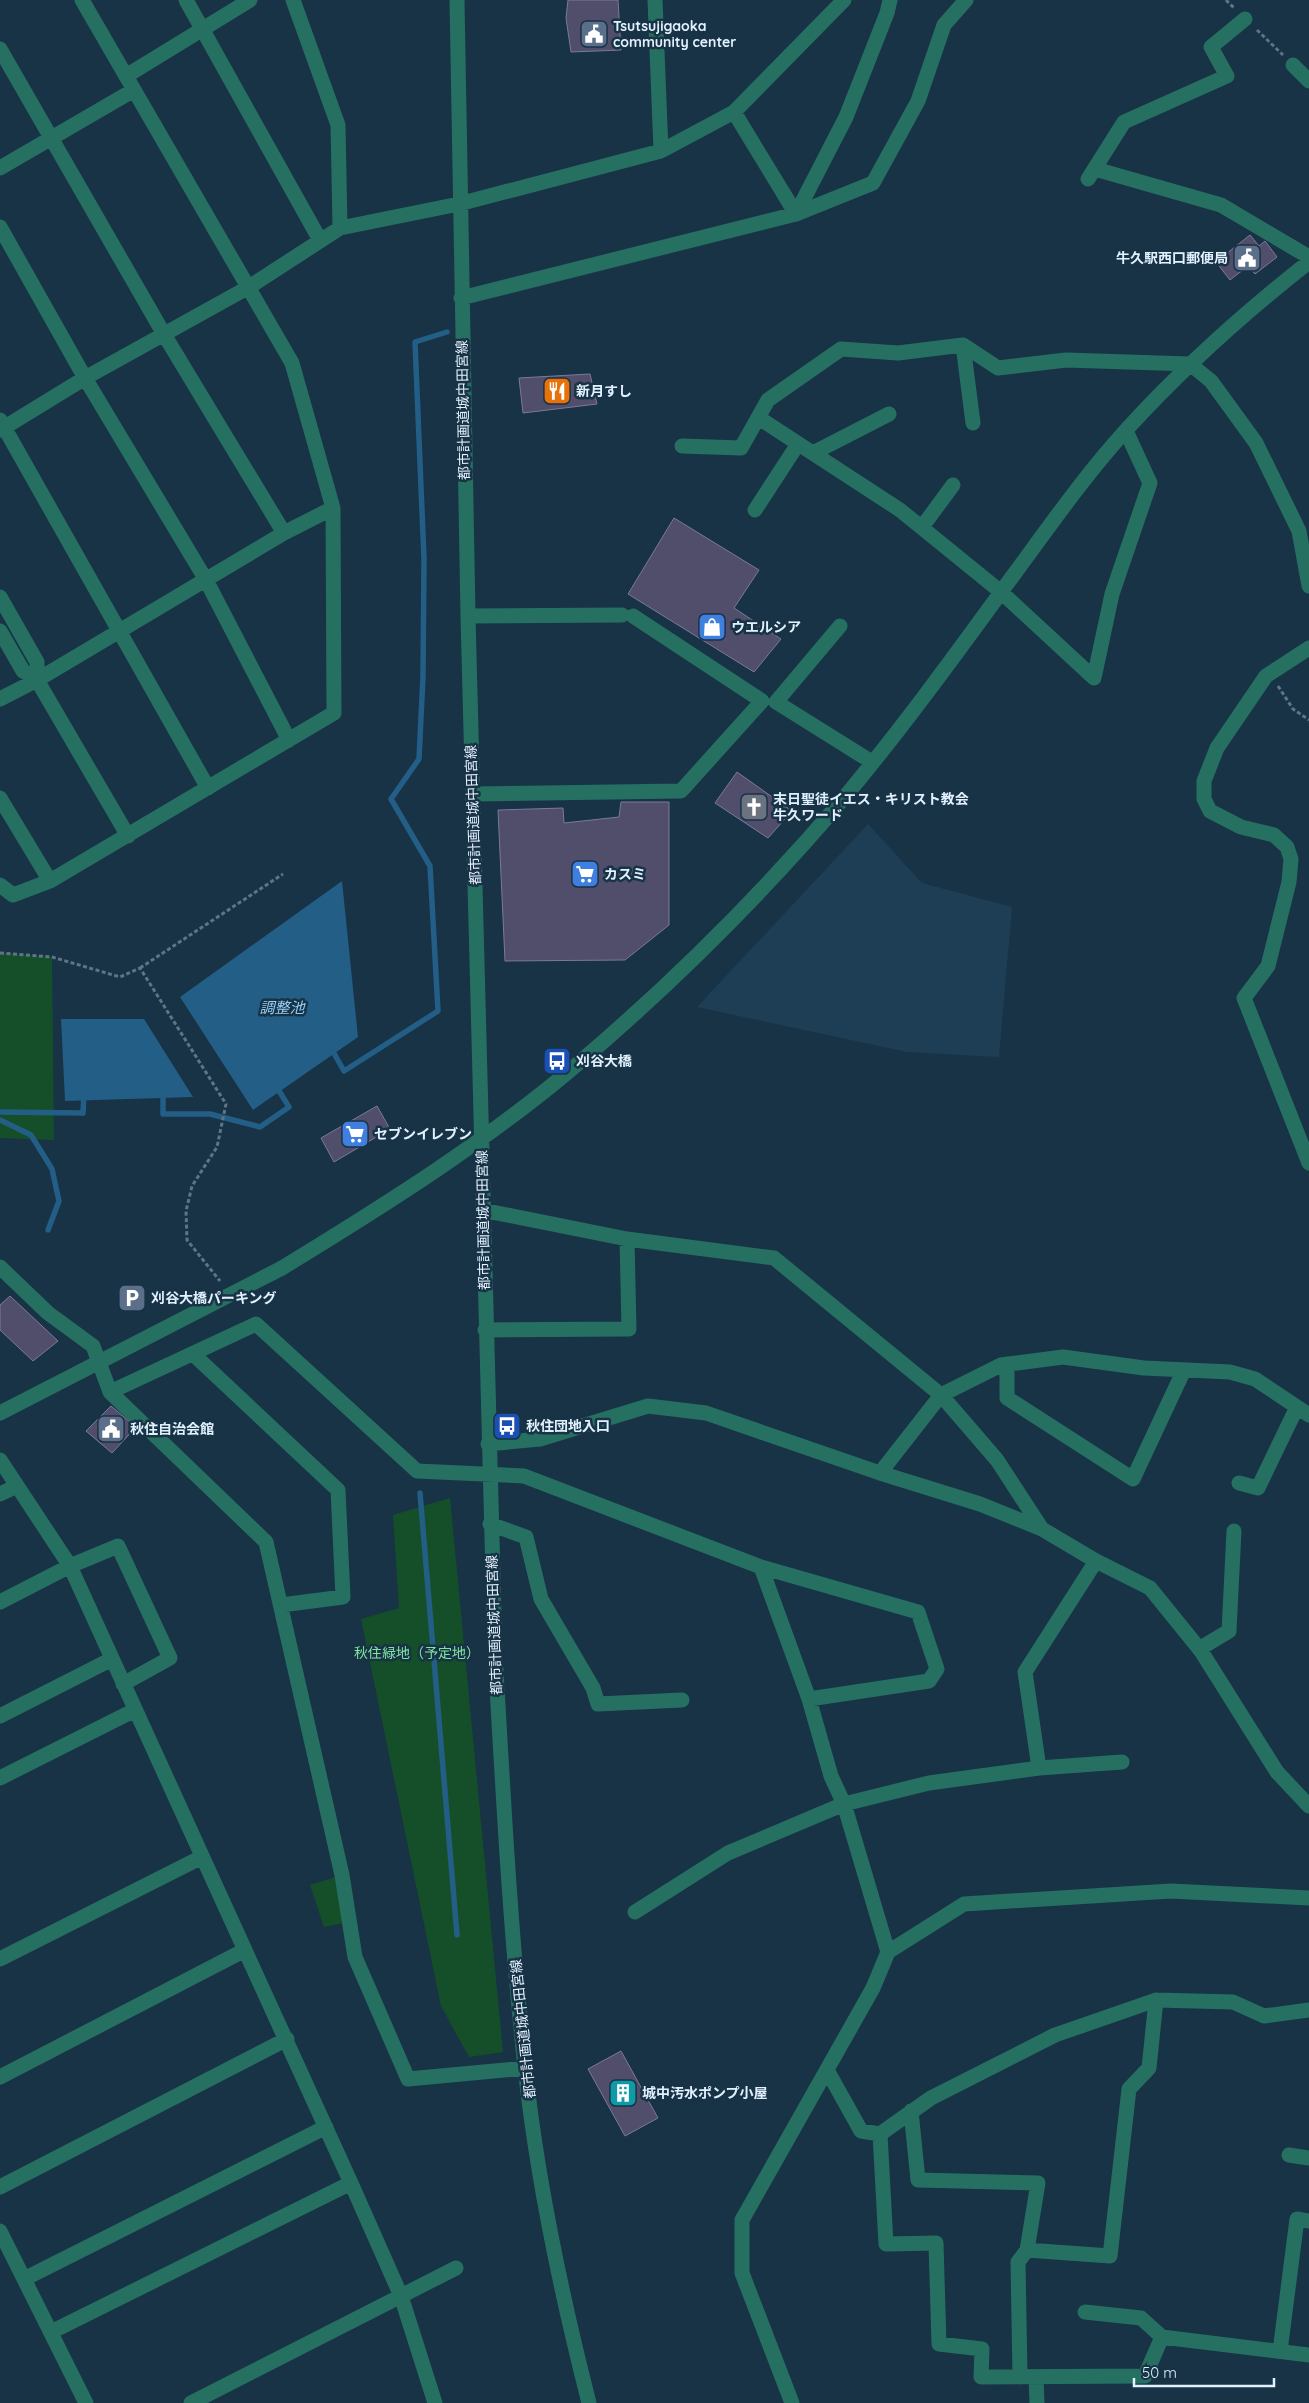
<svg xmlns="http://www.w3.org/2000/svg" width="1309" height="2403" font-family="Quicksand,'Noto Sans JP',sans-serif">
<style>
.built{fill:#1e3e56}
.green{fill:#154f2a}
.water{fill:#225e85}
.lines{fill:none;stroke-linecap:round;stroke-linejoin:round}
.stream{stroke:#225e85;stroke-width:5.5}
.building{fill:#514e6c;stroke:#7c799a}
.path{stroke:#5f7587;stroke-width:3;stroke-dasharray:4 2.5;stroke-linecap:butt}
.minor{stroke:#267061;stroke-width:15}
.minor-bridge{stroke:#267061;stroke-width:15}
.labels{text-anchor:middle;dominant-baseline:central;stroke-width:5;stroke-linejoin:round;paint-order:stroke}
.poi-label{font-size:14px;font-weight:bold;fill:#e2f1fe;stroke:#183246;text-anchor:start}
.street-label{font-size:14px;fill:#e2f1fe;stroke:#183246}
.park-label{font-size:14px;fill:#80e59d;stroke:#183246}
.water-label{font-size:15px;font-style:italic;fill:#95cff8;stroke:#183246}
</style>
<rect width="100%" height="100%" fill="#183246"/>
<path class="built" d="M868,824L922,883L1012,907L999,1057L907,1052L697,1007Z"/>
<path class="green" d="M0,953L52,957L54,1140L0,1138Z
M450,1498L503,2052L469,2057L441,2006L361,1619L399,1608L393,1515Z
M342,1875L350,1922L324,1927L310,1885Z"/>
<path class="water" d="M342,881L358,1037L253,1110L180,997Z
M61,1019H144L193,1097L65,1101Z"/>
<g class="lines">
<path class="stream" d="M331,1048L344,1071L438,1011L430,866L391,799L419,759L423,676L424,559L415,342L447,332
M163,1091V1114H210L260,1127L289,1107L276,1086
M0,1112L83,1113L84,1093
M0,1120L31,1135L52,1169L59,1201L48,1230
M420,1493L457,1935"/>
</g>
<path class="building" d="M568,0H618L621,50L571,52L566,18Z
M1250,235L1259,246L1265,241L1277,257L1255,274L1248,266L1230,280L1216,262Z
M590,374L597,404L523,413L519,378Z
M674,518L759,570L734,608L781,639L754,672L628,594Z
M737,772L792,811L768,838L715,803Z
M621,802H669V925L625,960L505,961L498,810L563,808L564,823L619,817Z
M377,1106L390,1129L334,1162L321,1138Z
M10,1296L58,1341L33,1361L0,1330V1305Z
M111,1406L136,1427L112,1453L86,1431Z
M621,2051L658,2118L625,2136L588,2069Z"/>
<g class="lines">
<path class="path" d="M1226,0L1234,8
M1257,30L1283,55
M1278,686L1293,709L1309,720
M0,953L52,957L120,977L140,968L226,1104L217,1147L192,1186L186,1211L187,1240L220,1281
M140,968L283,874"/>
<path class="minor" d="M186,0L320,240
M293,0L338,125L340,228
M457,0L468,616L495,1653C503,1791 510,1930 525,2067C537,2180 561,2293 589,2403
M655,0L661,151
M0,49L165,336L284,533
M1293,65L1309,81
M126,76L250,0
M734,112L796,214
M0,168L134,90
M1095,169L1221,205L1309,257
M1088,179L1124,122L1227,76L1211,47L1245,19
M796,214L846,117L887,13L890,0
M0,227L85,378L206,580L289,740
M461,298L796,214L873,183L918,101L944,25L966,0
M963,345L998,368L1066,360L1190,364L1211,381L1256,443L1299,531L1309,586
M759,418L900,510L1001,592L1094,678L1112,594L1150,483L1126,431
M0,420L208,788
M0,430L85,378L249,287L340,228L459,204L661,151L734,112L844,0
M682,446L741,448L768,400L841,349L898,353L963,345L973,423
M813,453L889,414
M755,510L798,444
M922,527L953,485
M0,597L37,662V680
M468,616L622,615
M840,626L776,702L872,762
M0,631L23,671L37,680L128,836
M1309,648L1266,676L1217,748L1204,781V799L1210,811L1241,827L1274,835L1287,847L1291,859L1289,882L1268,966L1244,998L1309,1163
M0,699L37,680L284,533L333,508
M472,794L681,791L762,701L633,616
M0,798L50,881
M0,885L13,895L50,881L334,713L333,508L292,363L82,0
M482,1210L627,1239L774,1258L941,1395L997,1460L1042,1529
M0,1267L48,1313L93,1346L110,1392
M282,1268C385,1205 489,1140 581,1061C677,979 767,889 848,793C907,722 961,647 1015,573C1051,524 1086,474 1127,429C1183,368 1244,313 1309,262
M485,1330L629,1329L627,1239
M193,1354L338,1490L343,1597L281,1605
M1007,1364V1398L1133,1479L1184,1370
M1309,1415L1255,1379L1230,1372L1144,1368L1063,1357L1001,1365L941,1395L880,1473L980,1504L1042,1529L1096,1561L1150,1588L1201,1651L1277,1772L1309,1806
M488,1444L540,1439L648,1406L706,1413L880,1473
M0,1460L70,1566L351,2183L401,2296L435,2403
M1239,1483L1258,1488L1297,1407
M0,1494L17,1486
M490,1524L526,1537L541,1599L593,1688L598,1704L682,1700
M761,1567L809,1699L831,1776L844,1804L888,1952
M0,1602L70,1566L118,1546L170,1658L123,1684
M1199,1649L1229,1631L1234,1531
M0,1716L112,1659
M1039,1768L1025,1672L1096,1561
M0,1778L135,1710
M635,1912L728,1853L844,1804L929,1783L1039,1768L1122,1762
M0,1959L202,1857
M525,2068L408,2079L355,1957L342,1875L266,1542L110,1392L256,1324L417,1471L524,1476L761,1567L918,1612L937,1669L929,1681L809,1699
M827,2070L861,2131L880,2134L886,2244L936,2243L939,2344L982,2349L981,2377L1145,2376L1162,2337
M0,2077L245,1950
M911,2111L918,2180L1038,2183L1027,2250L1110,2256L1129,2089L1149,2068L1156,2000
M880,2134L931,2098L1055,2035L1156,2000L1233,2002L1264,2016L1309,2010
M1289,2155L1309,2158
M0,2187L287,2039
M0,2231L86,2403
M24,2279L326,2127
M1085,2312L1141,2318L1162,2337L1309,2355
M51,2332L351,2183
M1280,2351L1297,2219L1309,2221
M1020,2377L1018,2262L1027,2250
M1036,2377L1037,2403
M191,2403L456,2268
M792,2403L742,2273V2220L873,1988L888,1952L964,1904L1171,1891L1309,1898"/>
<path class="minor-bridge" d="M0,1413L282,1268"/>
</g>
<defs>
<symbol id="civic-square" viewBox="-11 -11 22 22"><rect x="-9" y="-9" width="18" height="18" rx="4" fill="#5c6f8a" stroke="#183246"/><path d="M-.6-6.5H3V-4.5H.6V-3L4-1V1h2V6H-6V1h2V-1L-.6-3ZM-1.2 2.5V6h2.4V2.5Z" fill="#fff"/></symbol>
<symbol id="restaurant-square" viewBox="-11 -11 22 22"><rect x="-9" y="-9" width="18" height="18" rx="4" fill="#e8710a" stroke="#183246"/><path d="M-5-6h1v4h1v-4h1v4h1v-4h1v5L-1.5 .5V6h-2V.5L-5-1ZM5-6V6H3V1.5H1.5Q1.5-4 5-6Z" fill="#fff"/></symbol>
<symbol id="shop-square" viewBox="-11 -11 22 22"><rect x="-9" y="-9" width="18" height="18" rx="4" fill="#3f7fe0" stroke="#183246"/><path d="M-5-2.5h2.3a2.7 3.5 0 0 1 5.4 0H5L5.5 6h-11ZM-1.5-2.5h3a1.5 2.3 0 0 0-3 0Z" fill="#fff"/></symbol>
<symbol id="church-square" viewBox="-11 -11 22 22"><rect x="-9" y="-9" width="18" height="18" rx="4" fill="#6b7280" stroke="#183246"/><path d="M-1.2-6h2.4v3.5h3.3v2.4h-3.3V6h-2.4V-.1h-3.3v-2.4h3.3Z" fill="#fff"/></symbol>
<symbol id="supermarket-square" viewBox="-11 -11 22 22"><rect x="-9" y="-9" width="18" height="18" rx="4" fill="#3f7fe0" stroke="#183246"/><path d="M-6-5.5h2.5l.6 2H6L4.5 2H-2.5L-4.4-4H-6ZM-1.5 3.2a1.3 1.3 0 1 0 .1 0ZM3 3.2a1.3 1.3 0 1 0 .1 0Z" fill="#fff"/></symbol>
<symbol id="bus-square" viewBox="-11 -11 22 22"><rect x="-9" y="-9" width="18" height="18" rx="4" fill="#1a4fb4" stroke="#183246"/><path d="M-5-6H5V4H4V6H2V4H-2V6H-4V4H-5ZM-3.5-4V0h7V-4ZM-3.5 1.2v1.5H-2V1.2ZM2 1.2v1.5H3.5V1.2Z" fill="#fff"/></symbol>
<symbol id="parking-square" viewBox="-11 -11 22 22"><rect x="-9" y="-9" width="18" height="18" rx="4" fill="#5c6f8a" stroke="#183246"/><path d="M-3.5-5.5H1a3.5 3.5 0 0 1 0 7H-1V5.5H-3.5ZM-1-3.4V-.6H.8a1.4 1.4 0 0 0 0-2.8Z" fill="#fff"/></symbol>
<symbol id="building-square" viewBox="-11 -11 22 22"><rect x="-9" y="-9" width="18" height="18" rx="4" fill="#0f9aa8" stroke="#183246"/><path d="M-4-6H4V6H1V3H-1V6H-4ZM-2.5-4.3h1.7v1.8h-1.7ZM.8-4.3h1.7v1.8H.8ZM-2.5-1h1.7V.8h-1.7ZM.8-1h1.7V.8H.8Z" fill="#fff"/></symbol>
</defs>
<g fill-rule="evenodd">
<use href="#civic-square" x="578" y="18" width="32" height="32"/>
<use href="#civic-square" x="1231" y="242" width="32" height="32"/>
<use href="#restaurant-square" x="541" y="375" width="32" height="32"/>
<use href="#shop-square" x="696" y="611" width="32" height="32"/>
<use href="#church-square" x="738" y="791" width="32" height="32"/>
<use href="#supermarket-square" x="569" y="858" width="32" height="32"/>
<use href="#bus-square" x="541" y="1045" width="32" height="32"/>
<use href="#supermarket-square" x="339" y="1118" width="32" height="32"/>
<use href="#parking-square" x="116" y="1282" width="32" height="32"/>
<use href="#bus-square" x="491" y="1410" width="32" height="32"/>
<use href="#civic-square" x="95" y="1413" width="32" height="32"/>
<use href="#building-square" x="607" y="2077" width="32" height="32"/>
</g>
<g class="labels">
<g class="poi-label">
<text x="613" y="26">Tsutsujigaoka<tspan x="613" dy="16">community center</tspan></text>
<text x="1228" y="258" text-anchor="end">牛久駅西口郵便局</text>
<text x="576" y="391">新月すし</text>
<text x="731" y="627">ウエルシア</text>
<text x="773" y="799">末日聖徒イエス・キリスト教会<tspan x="773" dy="16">牛久ワード</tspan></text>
<text x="604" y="874">カスミ</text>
<text x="576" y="1061">刈谷大橋</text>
<text x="374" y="1134">セブンイレブン</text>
<text x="151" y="1298">刈谷大橋パーキング</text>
<text x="526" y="1426">秋住団地入口</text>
<text x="130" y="1429">秋住自治会館</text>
<text x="642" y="2093">城中汚水ポンプ小屋</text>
</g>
<g class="street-label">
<text transform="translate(463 410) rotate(-91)">都市計画道城中田宮線</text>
<text transform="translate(473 815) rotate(-92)">都市計画道城中田宮線</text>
<text transform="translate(483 1220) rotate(-91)">都市計画道城中田宮線</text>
<text transform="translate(494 1625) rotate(-92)">都市計画道城中田宮線</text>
<text transform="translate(523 2029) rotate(-96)">都市計画道城中田宮線</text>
</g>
<g class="park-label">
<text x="417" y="1653">秋住緑地（予定地）</text>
</g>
<g class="water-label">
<text x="282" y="1007">調整池</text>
</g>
</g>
<path d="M1134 2378v8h140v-8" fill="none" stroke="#e2f1fe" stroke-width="2.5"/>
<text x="1142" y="2378" font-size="15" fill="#e2f1fe" stroke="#183246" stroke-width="4" paint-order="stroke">50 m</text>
</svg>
